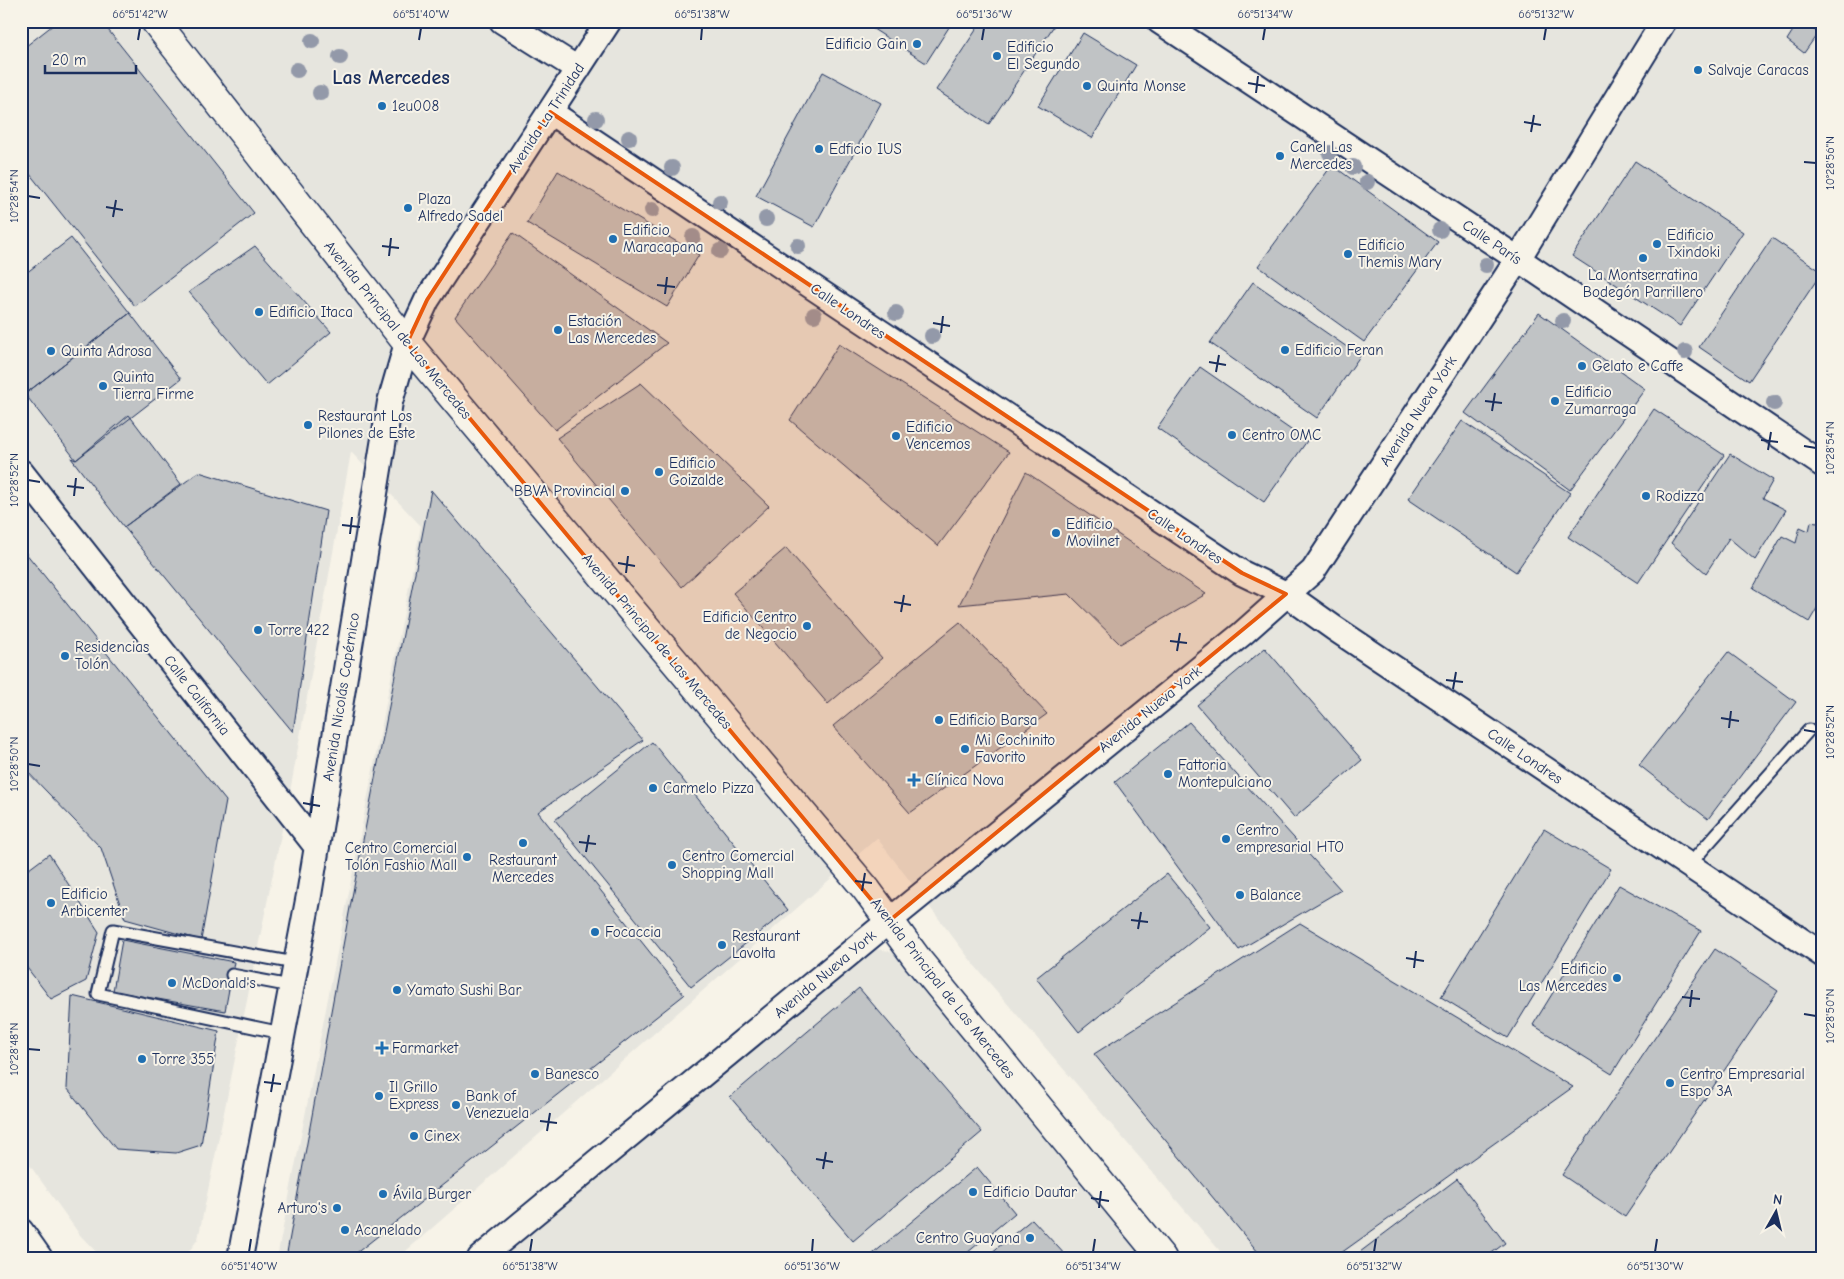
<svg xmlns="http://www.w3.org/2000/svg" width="1844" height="1279" font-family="'Comic Neue',sans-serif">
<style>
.built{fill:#e6e5de}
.building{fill:#c0c3c5;stroke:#1b2f5e}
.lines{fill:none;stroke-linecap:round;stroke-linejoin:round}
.service-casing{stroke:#1b2f5e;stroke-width:15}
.minor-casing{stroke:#1b2f5e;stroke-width:28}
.tertiary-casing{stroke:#1b2f5e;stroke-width:31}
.service{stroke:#f7f3e8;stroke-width:11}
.minor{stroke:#f7f3e8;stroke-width:24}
.tertiary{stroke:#f7f3e8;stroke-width:28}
.tree{fill:#9399a9}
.marked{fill:#e8590c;fill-opacity:0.2;stroke:#e8590c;stroke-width:4;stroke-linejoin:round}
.ticks{fill:none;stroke:#1b2f5e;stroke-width:2}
.poi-dot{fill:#1f6fb2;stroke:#f7f3e8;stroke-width:2}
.labels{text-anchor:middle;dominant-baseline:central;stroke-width:4;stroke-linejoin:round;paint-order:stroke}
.poi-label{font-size:15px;fill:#1b2f5e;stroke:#f7f3e8;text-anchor:start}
.street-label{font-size:15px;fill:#1b2f5e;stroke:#f7f3e8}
.district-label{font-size:20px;font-weight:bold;fill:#1b2f5e;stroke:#f7f3e8}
.neatline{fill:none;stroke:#1b2f5e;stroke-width:2}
.ticks-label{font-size:12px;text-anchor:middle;fill:#1b2f5e}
</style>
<rect width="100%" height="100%" fill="#f7f3e8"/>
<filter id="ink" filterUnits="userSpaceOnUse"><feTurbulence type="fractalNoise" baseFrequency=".02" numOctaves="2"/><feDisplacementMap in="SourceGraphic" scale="10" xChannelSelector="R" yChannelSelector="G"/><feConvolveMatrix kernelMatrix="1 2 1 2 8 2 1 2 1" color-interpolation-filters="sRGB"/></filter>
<g filter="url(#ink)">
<path class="built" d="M21,21H1823V1258H1226L975,966L877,838L398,1258H277L421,526L351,452L292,781L198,1239L187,1254L180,1258H102L80,1235L21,1153Z
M875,949L890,951L902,959L1151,1258H496L857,953Z"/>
<path class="building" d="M21,21H32L21,30Z
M58,21H101L254,213L135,306L21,163V50Z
M870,21H953L926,63L867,25Z
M982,21H1057L989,124L936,90Z
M1799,21H1802L1818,33L1804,53L1787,40Z
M1083,33L1136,65L1092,138L1038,106Z
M823,72L881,103L814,227L756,196Z
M1635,161L1743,232L1680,326L1572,256Z
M1332,165L1438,242L1364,342L1258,266Z
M558,171L699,255L667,307L527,223Z
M513,233L667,343L555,430L455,317Z
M71,238L130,313L25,394L21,388V277Z
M1772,238L1822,272L1749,381L1699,347Z
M255,246L331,332L267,385L189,292Z
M1253,282L1360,356L1317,418L1210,343Z
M130,313L181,379L76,460L25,394Z
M1539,313L1645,389L1570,490L1465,413Z
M839,344L1009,452L938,546L790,420Z
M1200,367L1307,441L1264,502L1157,428Z
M641,383L769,506L682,587L557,438Z
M1654,409L1724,455L1638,583L1568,537Z
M129,415L181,484L124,527L71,458L76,460Z
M1462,421L1570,493L1516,572L1408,499Z
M1730,454L1773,480L1763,498L1786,510L1755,560L1729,538L1706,573L1671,543Z
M199,472L326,511L293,732L124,527Z
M1026,472L1206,594L1120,644L1069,594L959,605Z
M431,490L643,740L538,812L684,995L350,1258H286L351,902Z
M1823,518V598L1809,622L1753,588L1782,536L1796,543L1800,527L1809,531L1811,522L1817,523Z
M21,547L226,801L201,940L125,919L101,848L21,765Z
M786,548L882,658L828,704L733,593Z
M960,622L1047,714L910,813L833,726Z
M1265,648L1362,760L1294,818L1197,705Z
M1728,652L1796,702L1708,819L1639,765Z
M1189,722L1341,890L1239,950L1115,782Z
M652,742L788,910L691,987L555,820Z
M1544,829L1611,869L1508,1038L1441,997Z
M49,854L99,932L86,981L51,999L21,960V875Z
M1167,874L1210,927L1079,1032L1036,978Z
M1619,885L1701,931L1612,1074L1533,1025Z
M1300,923L1573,1087L1334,1258H1263L1094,1054Z
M122,940L234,962L225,1011L113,991Z
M1715,949L1778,991L1625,1217L1562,1175Z
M859,988L982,1132L853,1241L730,1097Z
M72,996L219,1031L201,1145L176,1153L116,1149L67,1088Z
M977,1167L1015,1213L961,1258H868Z
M1457,1179L1505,1243L1485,1258H1352Z
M1032,1219L1068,1258H985Z"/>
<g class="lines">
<defs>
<path id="service" d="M1689,865L1809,730
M232,975L291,986
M282,1033L98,994L113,930L295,963"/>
<path id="minor" d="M502,21L578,69
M1159,21L1518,259L1823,465
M550,112L1242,573L1286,594L1334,628L1823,955
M21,472L317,847
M21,1231L40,1258
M240,1258L309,895L390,402L407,343L427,300L609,21
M480,1258L889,921L1242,634L1313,571L1518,259L1664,21"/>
<path id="tertiary" d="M155,21L407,343L866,889L918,960L1162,1258"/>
</defs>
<use href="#service" class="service-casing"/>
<use href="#minor" class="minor-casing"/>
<use href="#tertiary" class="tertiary-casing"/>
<use href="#service" class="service"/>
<use href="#minor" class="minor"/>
<use href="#tertiary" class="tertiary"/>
</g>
<g class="tree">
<circle cx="312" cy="41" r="8"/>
<circle cx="340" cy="57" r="8"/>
<circle cx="297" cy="70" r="8"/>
<circle cx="320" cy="93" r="8"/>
<circle cx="596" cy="119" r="8"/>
<circle cx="629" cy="138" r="8"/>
<circle cx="1330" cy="153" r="8"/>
<circle cx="1353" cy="167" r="8"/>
<circle cx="672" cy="168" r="8"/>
<circle cx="1367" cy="182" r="8"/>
<circle cx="720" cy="202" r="8"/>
<circle cx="652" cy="210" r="8"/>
<circle cx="766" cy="219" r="8"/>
<circle cx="1440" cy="230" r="8"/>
<circle cx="693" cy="237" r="8"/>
<circle cx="798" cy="246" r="8"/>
<circle cx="720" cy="251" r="8"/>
<circle cx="1486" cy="265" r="8"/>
<circle cx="896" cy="313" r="8"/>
<circle cx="814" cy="315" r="8"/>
<circle cx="1563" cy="321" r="8"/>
<circle cx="932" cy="336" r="8"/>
<circle cx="1685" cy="352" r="8"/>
<circle cx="1774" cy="403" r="8"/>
</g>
</g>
<path class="marked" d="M550,112L1242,573L1286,594L889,921L407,343L427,300Z"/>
<path class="ticks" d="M138,40L140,28M419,40L421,28M701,40L702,28M982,40L984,28M1263,40L1265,28M1544,40L1546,28M1248,83L1265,86M1256,93L1258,76M1524,122L1541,125M1531,132L1534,115M1804,162L1816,163M28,196L40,198M106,207L123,210M113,217L116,200M382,246L399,248M389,256L391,238M657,285L675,287M665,294L667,277M933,323L950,326M941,333L943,316M1209,362L1226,365M1216,372L1219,355M1485,401L1502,403M1492,411L1495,393M1761,440L1778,442M1804,446L1816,448M1768,450L1771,432M28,480L40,482M67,486L84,488M74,496L76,478M342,525L360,527M350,534L352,517M618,563L635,566M626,573L628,556M894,602L911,605M901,612L904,595M1170,641L1187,643M1177,651L1180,633M1446,680L1463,682M1453,689L1456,672M1721,718L1739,721M1729,728L1731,711M1804,730L1816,732M28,764L40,766M303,803L320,806M311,813L313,796M579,842L596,844M586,852L589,835M855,881L872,883M862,891L865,873M1131,920L1148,922M1138,929L1141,912M1406,958L1424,961M1414,968L1416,951M1682,997L1700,999M1690,1007L1692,990M1804,1014L1816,1016M28,1049L40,1050M264,1082L281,1084M271,1092L274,1074M540,1121L557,1123M547,1131L550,1113M816,1159L833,1162M823,1169L826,1152M1091,1198L1109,1201M1099,1208L1101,1191M249,1252L251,1239M530,1252L532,1239M812,1252L813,1239M1093,1252L1095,1239M1374,1252L1376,1239M1655,1252L1657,1239"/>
<g class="poi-dot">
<circle cx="917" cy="44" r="5"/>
<circle cx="997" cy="56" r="5"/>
<circle cx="1698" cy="70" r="5"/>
<circle cx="1087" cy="86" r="5"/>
<circle cx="382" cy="106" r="5"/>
<circle cx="819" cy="149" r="5"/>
<circle cx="1280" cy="156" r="5"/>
<circle cx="408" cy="208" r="5"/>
<circle cx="613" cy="239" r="5"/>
<circle cx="1657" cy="244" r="5"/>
<circle cx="1348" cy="254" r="5"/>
<circle cx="1643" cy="258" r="5"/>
<circle cx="259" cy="312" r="5"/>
<circle cx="558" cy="330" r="5"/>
<circle cx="1285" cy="350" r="5"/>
<circle cx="51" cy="351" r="5"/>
<circle cx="1582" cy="366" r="5"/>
<circle cx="103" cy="386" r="5"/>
<circle cx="1555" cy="401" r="5"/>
<circle cx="308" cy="425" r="5"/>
<circle cx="1232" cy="435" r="5"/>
<circle cx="896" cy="436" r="5"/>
<circle cx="659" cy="472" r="5"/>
<circle cx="625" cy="491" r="5"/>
<circle cx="1646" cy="496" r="5"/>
<circle cx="1056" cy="533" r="5"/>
<circle cx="807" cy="626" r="5"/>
<circle cx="258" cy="630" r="5"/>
<circle cx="65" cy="656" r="5"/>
<circle cx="939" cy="720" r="5"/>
<circle cx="965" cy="749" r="5"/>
<circle cx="1168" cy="774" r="5"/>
<path d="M911.5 772.5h5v5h5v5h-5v5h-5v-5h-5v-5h5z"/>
<circle cx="653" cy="788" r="5"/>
<circle cx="1226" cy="839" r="5"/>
<circle cx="523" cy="843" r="5"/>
<circle cx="467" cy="857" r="5"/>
<circle cx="672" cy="865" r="5"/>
<circle cx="1240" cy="895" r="5"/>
<circle cx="51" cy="903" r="5"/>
<circle cx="595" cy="932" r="5"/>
<circle cx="722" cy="945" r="5"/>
<circle cx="1617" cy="978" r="5"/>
<circle cx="172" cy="983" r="5"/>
<circle cx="397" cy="990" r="5"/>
<path d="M379.5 1040.5h5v5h5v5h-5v5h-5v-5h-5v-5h5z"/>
<circle cx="142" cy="1059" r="5"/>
<circle cx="535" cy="1074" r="5"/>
<circle cx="1670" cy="1083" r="5"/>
<circle cx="379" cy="1096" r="5"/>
<circle cx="456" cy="1105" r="5"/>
<circle cx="414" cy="1136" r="5"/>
<circle cx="973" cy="1192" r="5"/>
<circle cx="383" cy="1194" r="5"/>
<circle cx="337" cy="1208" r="5"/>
<circle cx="345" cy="1230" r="5"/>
<circle cx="1030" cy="1238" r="5"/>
</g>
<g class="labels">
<g class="poi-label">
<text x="907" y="44" text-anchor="end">Edificio Gain</text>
<text x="1007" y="47">Edificio<tspan x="1007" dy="17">El Segundo</tspan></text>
<text x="1708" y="70">Salvaje Caracas</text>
<text x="1097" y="86">Quinta Monse</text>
<text x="392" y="106">1eu008</text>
<text x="1290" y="147">Canel Las<tspan x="1290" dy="17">Mercedes</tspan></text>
<text x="829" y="149">Edficio IUS</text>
<text x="418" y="199">Plaza<tspan x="418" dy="17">Alfredo Sadel</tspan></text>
<text x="623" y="230">Edificio<tspan x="623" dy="17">Maracapana</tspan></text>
<text x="1667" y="235">Edificio<tspan x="1667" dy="17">Txindoki</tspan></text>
<text x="1358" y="245">Edificio<tspan x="1358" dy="17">Themis Mary</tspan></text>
<text x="1643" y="275" text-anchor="middle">La Montserratina<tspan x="1643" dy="17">Bodegón Parrillero</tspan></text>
<text x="269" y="312">Edificio Itaca</text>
<text x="568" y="321">Estación<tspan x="568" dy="17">Las Mercedes</tspan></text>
<text x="1295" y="350">Edificio Feran</text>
<text x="61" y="351">Quinta Adrosa</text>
<text x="1592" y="366">Gelato e Caffe</text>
<text x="113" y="377">Quinta<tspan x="113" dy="17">Tierra Firme</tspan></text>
<text x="1565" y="392">Edificio<tspan x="1565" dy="17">Zumarraga</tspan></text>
<text x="318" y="416">Restaurant Los<tspan x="318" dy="17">Pilones de Este</tspan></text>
<text x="906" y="427">Edificio<tspan x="906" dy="17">Vencemos</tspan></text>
<text x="1242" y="435">Centro OMC</text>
<text x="669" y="463">Edificio<tspan x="669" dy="17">Goizalde</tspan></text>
<text x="615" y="491" text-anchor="end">BBVA Provincial</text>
<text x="1656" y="496">Rodizza</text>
<text x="1066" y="524">Edificio<tspan x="1066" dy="17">Movilnet</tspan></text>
<text x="797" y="617" text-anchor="end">Edificio Centro<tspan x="797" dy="17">de Negocio</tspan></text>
<text x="268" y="630">Torre 422</text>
<text x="75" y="647">Residencias<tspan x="75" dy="17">Tolón</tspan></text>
<text x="949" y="720">Edificio Barsa</text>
<text x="975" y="740">Mi Cochinito<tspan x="975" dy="17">Favorito</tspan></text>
<text x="1178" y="765">Fattoria<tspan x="1178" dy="17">Montepulciano</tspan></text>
<text x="925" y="780">Clínica Nova</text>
<text x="663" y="788">Carmelo Pizza</text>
<text x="1236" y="830">Centro<tspan x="1236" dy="17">empresarial HTO</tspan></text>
<text x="457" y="848" text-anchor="end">Centro Comercial<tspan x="457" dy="17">Tolón Fashio Mall</tspan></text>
<text x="682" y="856">Centro Comercial<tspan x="682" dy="17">Shopping Mall</tspan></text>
<text x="523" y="860" text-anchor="middle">Restaurant<tspan x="523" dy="17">Mercedes</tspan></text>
<text x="61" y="894">Edificio<tspan x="61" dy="17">Arbicenter</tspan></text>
<text x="1250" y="895">Balance</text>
<text x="605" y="932">Focaccia</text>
<text x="732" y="936">Restaurant<tspan x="732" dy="17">Lavolta</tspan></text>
<text x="1607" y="969" text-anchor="end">Edificio<tspan x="1607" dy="17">Las Mercedes</tspan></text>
<text x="182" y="983">McDonald's</text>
<text x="407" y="990">Yamato Sushi Bar</text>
<text x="392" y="1048">Farmarket</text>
<text x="152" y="1059">Torre 355</text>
<text x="545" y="1074">Banesco</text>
<text x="1680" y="1074">Centro Empresarial<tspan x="1680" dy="17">Espo 3A</tspan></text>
<text x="389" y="1087">Il Grillo<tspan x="389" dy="17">Express</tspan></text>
<text x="466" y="1096">Bank of<tspan x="466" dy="17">Venezuela</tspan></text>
<text x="424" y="1136">Cinex</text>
<text x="983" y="1192">Edificio Dautar</text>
<text x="393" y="1194">Ávila Burger</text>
<text x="327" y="1208" text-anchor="end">Arturo's</text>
<text x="355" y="1230">Acanelado</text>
<text x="1020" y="1238" text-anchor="end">Centro Guayana</text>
</g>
<g class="street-label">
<text transform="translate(546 118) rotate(-57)">Avenida La Trinidad</text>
<text transform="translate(1492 242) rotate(34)">Calle París</text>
<text transform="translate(848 311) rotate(34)">Calle Londres</text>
<text transform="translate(398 330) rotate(51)">Avenida Principal de Las Mercedes</text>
<text transform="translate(1418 411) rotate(-57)">Avenida Nueva York</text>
<text transform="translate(1185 536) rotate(34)">Calle Londres</text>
<text transform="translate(657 641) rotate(50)">Avenida Principal de Las Mercedes</text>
<text transform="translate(197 695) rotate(52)">Calle California</text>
<text transform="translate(341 697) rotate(-81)">Avenida Nicolás Copérnico</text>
<text transform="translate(1150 709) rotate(-39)">Avenida Nueva York</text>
<text transform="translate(1525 756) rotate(34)">Calle Londres</text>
<text transform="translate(825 974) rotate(-40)">Avenida Nueva York</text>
<text transform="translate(943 988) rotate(52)">Avenida Principal de Las Mercedes</text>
</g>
<g class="district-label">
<text x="391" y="77">Las Mercedes</text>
</g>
</g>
<rect width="1844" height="1279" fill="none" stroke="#f7f3e8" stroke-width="55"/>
<g transform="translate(1776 1212) rotate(8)" stroke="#f7f3e8" stroke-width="4" paint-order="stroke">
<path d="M0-4L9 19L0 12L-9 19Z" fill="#1b2f5e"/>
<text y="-8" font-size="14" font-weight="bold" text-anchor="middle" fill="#1b2f5e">N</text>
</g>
<path d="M45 65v8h91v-8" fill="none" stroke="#1b2f5e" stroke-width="2.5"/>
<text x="52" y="65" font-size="15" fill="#1b2f5e" stroke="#f7f3e8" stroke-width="4" paint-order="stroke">20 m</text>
<rect x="28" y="28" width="1788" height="1224" class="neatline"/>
<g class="ticks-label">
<text x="140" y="18">66°51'42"W</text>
<text x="421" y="18">66°51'40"W</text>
<text x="702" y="18">66°51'38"W</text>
<text x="984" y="18">66°51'36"W</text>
<text x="1265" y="18">66°51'34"W</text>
<text x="1546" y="18">66°51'32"W</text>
<text transform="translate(1830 163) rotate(-90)" y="4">10°28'56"N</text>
<text transform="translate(14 196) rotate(-90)" y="4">10°28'54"N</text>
<text transform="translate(1830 448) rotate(-90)" y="4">10°28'54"N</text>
<text transform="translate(14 480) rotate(-90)" y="4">10°28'52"N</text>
<text transform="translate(1830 732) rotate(-90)" y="4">10°28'52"N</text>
<text transform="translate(14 764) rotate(-90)" y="4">10°28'50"N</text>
<text transform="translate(1830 1016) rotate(-90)" y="4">10°28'50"N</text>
<text transform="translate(14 1049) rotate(-90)" y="4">10°28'48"N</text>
<text x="249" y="1270">66°51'40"W</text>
<text x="530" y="1270">66°51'38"W</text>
<text x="812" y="1270">66°51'36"W</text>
<text x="1093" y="1270">66°51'34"W</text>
<text x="1374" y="1270">66°51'32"W</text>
<text x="1655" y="1270">66°51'30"W</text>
</g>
</svg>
